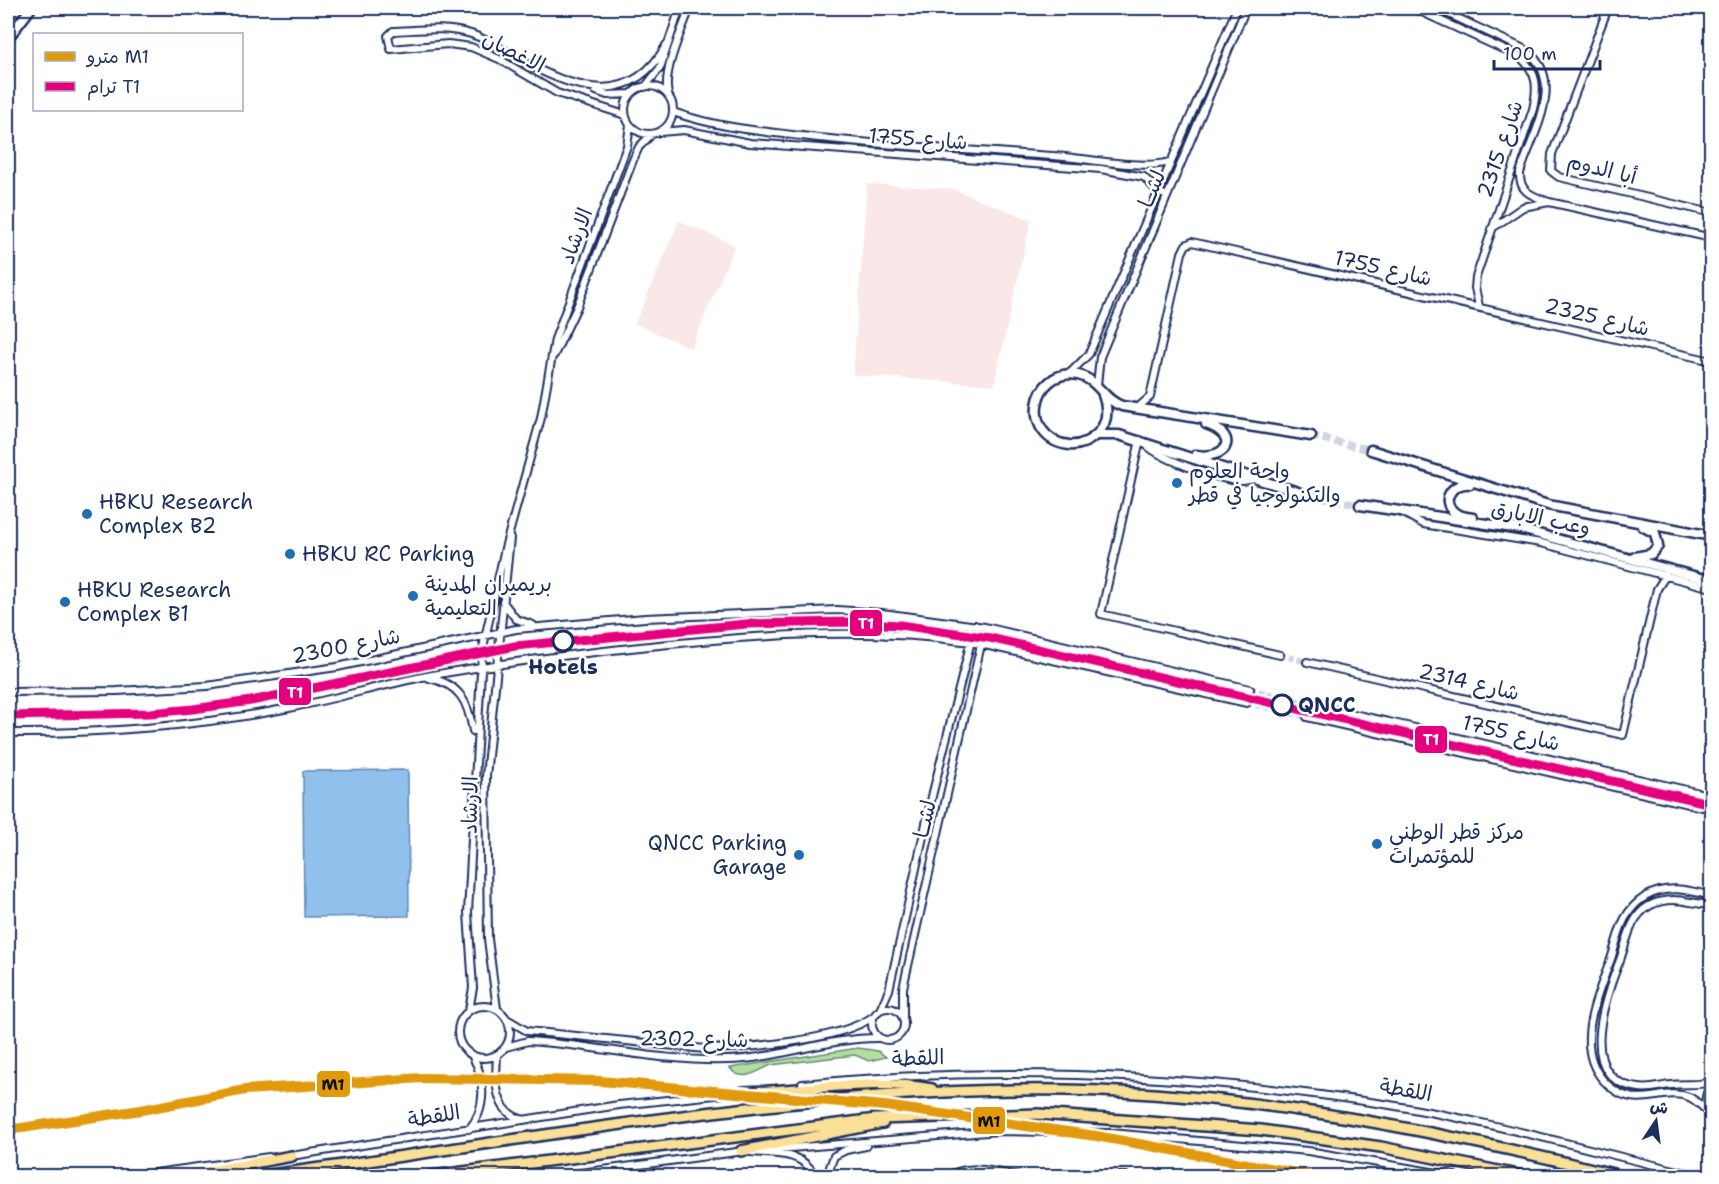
<svg xmlns="http://www.w3.org/2000/svg" width="1719" height="1184" font-family="'Shantell Sans','Playpen Sans Arabic',sans-serif">
<style>
.built{fill:#f9e8e7}
.green{fill:#b2df9d;stroke:#66877e;stroke-width:1.5}
.water{fill:#90c1ec;stroke:#6187b3;stroke-width:1.5}
.lines{fill:none;stroke-linecap:round;stroke-linejoin:round}
.street-tunnel{stroke:#d1d5df;stroke-width:6;stroke-dasharray:6 3;stroke-linecap:butt}
.secondary-tunnel{stroke:#d1d5df;stroke-width:8;stroke-dasharray:8 4;stroke-linecap:butt}
.street-casing{stroke:#1b2f5e;stroke-width:10}
.secondary-casing{stroke:#1b2f5e;stroke-width:13}
.primary-casing{stroke:#1b2f5e;stroke-width:14}
.street{stroke:#fff;stroke-width:6}
.secondary{stroke:#fff;stroke-width:8}
.primary{stroke:#fadf96;stroke-width:9}
.tram{stroke:#1b2f5e;stroke-width:1.5}
.tram-1-casing{stroke:#fff;stroke-width:14}
.tram-1{stroke:#e5007d;stroke-width:9}
.metro-1-casing{stroke:#fff;stroke-width:15}
.metro-1{stroke:#e19a09;stroke-width:10}
.poi-dot{fill:#1f6fb2;stroke:#fff;stroke-width:2}
.stop-dot{fill:#fff;stroke:#1b2f5e;stroke-width:3}
.labels{text-anchor:middle;dominant-baseline:central;stroke-width:5;stroke-linejoin:round;paint-order:stroke}
.street-label{font-size:21px;fill:#1b2f5e;stroke:#fff}
.poi-label{font-size:21px;fill:#1b2f5e;stroke:#fff;text-anchor:start}
.stop-label{font-size:21px;font-weight:bold;fill:#1b2f5e;stroke:#fff}
.line-badge{stroke:#fff;stroke-width:2}
.badge-label{font-size:16px;text-anchor:middle;font-weight:bold;fill:#fff}
.pale-badge-label{font-size:16px;text-anchor:middle;font-weight:bold;fill:#111}
</style>
<rect width="100%" height="100%" fill="#fff"/>
<filter id="ink" filterUnits="userSpaceOnUse"><feTurbulence type="fractalNoise" baseFrequency=".0167" numOctaves="2"/><feDisplacementMap in="SourceGraphic" scale="12" xChannelSelector="R" yChannelSelector="G"/><feConvolveMatrix kernelMatrix="1 2 1 2 8 2 1 2 1" color-interpolation-filters="sRGB"/></filter>
<g filter="url(#ink)">
<path class="built" d="M867,184L952,189L1031,220L994,385L853,375Z
M679,221L735,245L691,348L635,324Z"/>
<path class="green" d="M858,1048L878,1051L886,1057L869,1061L855,1055L771,1065C760,1070 741,1084 730,1068Z"/>
<path class="water" d="M408,770L409,916L304,917L303,771Z"/>
<g class="lines">
<path class="street-tunnel" d="M1280,655L1307,662
M1250,689L1310,704
M1247,703L1307,717
M1702,807L1712,810"/>
<path class="secondary-tunnel" d="M1311,436L1371,450
M1298,492L1360,505"/>
<defs>
<path id="street" d="M1413,8L1520,57C1538,73 1538,87 1533,109L1476,277L1475,288L1479,306
M1436,8L1524,49C1569,79 1532,134 1520,173C1519,193 1533,196 1549,202L1712,238
M1608,8L1552,154L1551,171L1559,177L1712,213
M625 110a24 24 0 1 1 48 0a24 24 0 1 1-48 0Z
M645,87L660,68L680,8
M596,91L607,95L631,94
M668,94C662,71 682,30 690,8
M673,112C715,127 758,131 802,136C885,146 969,150 1053,156C1087,158 1139,170 1170,162
M625,115L557,93L499,59L471,47L448,44L391,49L388,36L393,31C420,30 445,26 471,34C492,41 509,54 528,64C580,92 633,106 667,44
M660,132L684,130L750,143L1101,169L1144,177L1158,192L1167,196
M1491,229L1523,207L1549,202
M554,355L577,307L633,160L639,147L652,134
M1068,375L1089,354L1237,8
M1097,385L1100,357L1246,8
M1136,409L1150,397L1182,253L1186,245L1192,242L1712,361
M1140,440L1101,614L1280,655
M1144,442C1155,458 1216,478 1237,481C1243,482 1249,480 1255,479
M1405,514L1423,524L1541,543L1712,588
M503,602L516,619L533,625
M885,614L892,625L886,635
M1307,662L1623,735L1657,589L1666,575
M429,678C460,684 468,702 473,731
M8,692L117,691L207,686L337,667L516,629L645,618L837,610L882,613L985,627L1250,689
M1310,704L1704,794
M1307,717L1702,807
M8,733C98,734 200,726 289,708C335,699 381,685 427,676C504,662 582,653 659,645C763,635 867,627 971,642L1247,703
M1712,906C1691,902 1669,895 1649,906C1628,918 1627,945 1618,965C1604,1001 1576,1081 1639,1088C1650,1090 1660,1086 1671,1085C1685,1083 1697,1086 1712,1082
M458 1032a26 26 0 1 1 52 0a26 26 0 1 1-52 0Z
M872 1024a16 16 0 1 1 32 0a16 16 0 1 1-32 0Z
M497,1009L488,939L486,776L510,538
M469,1010L473,988L468,913L482,652L505,548L541,418L555,339L627,146L630,125
M880,1010L889,990L933,792L975,625
M507,1019L527,1031L705,1049C747,1048 840,1041 874,1016
M903,1019V988L985,627
M506,1047L528,1041C595,1045 660,1062 727,1060C779,1059 830,1037 880,1038
M497,1056C495,1082 494,1113 524,1120
M802,1084C996,1065 1192,1074 1384,1104C1491,1121 1595,1152 1700,1176
M1712,1085C1704,1094 1703,1107 1712,1116
M1707,1111C1701,1106 1696,1100 1689,1097C1660,1086 1635,1115 1603,1080C1573,1046 1598,994 1611,959C1619,935 1621,912 1645,897C1667,884 1688,890 1712,896
M469,1129C487,1109 485,1079 473,1057
M766,1150L999,1131L1111,1133L1308,1151L1455,1176
M750,1152C775,1154 803,1151 815,1176
M291,1156L619,1105L744,1092
M134,1176L269,1157
M558,1176L744,1151
M831,1176L830,1167L834,1156L846,1150L866,1146
M947,1176C973,1164 990,1171 1017,1176
M961,1176L976,1174L996,1176
M1110,1176H1126"/>
<path id="secondary" d="M8,10L10,8
M8,38L31,8
M1103,395C1108,408 1108,422 1098,433C1090,441 1080,446 1069,445C1019,439 1031,367 1078,375C1098,379 1103,400 1122,406L1311,436
M1096,435H1119L1298,492
M1371,450L1548,505L1712,536
M1196,455C1229,460 1239,435 1206,424
M1470,484C1454,482 1439,499 1454,512C1459,516 1467,517 1473,518
M1360,505L1520,529L1712,581
M1635,557L1651,554L1658,546L1655,533L1642,526"/>
<path id="primary" d="M742,1092C804,1091 871,1078 932,1089
M741,1151L883,1123
M183,1176L292,1156
M262,1176C512,1143 763,1093 1016,1090C1221,1087 1423,1127 1622,1176
M431,1176L876,1119L1038,1114L1261,1130L1381,1147L1523,1176"/>
</defs>
<use href="#street" class="street-casing"/>
<use href="#secondary" class="secondary-casing"/>
<use href="#primary" class="primary-casing"/>
<use href="#street" class="street"/>
<use href="#secondary" class="secondary"/>
<use href="#primary" class="primary"/>
<path class="tram" d="M8,716L150,713L193,709L251,701L515,646L746,624L849,622L900,625L990,638L1712,804"/>
<defs>
<path id="tram-1" d="M8,716L150,713L193,709L251,701L515,646L746,624L849,622L900,625L990,638L1712,804"/>
</defs>
<use href="#tram-1" class="tram-1-casing"/>
<use href="#tram-1" class="tram-1"/>
<defs>
<path id="metro-1" d="M8,1130L141,1110L245,1090L422,1078L600,1081L885,1106L1096,1136L1313,1176"/>
</defs>
<use href="#metro-1" class="metro-1-casing"/>
<use href="#metro-1" class="metro-1"/>
</g>
</g>
<g class="poi-dot">
<circle cx="1177" cy="483" r="6"/>
<circle cx="87" cy="514" r="6"/>
<circle cx="290" cy="554" r="6"/>
<circle cx="413" cy="596" r="6"/>
<circle cx="65" cy="602" r="6"/>
<circle cx="1377" cy="844" r="6"/>
<circle cx="799" cy="855" r="6"/>
</g>
<g class="stop-dot">
<circle cx="563" cy="641" r="10"/>
<circle cx="1282" cy="705" r="10"/>
</g>
<g class="labels">
<g class="street-label">
<text transform="translate(514 52) rotate(27)">الاغصان</text>
<text transform="translate(918 139) rotate(4)">شارع 1755</text>
<text transform="translate(1500 149) rotate(-71)">شارع 2315</text>
<text transform="translate(1602 169) rotate(14)">أبا الدوم</text>
<text transform="translate(1152 189) rotate(-67)">لشــا</text>
<text transform="translate(576 236) rotate(-69)">الارشاد</text>
<text transform="translate(1383 268) rotate(13)">شارع 1755</text>
<text transform="translate(1597 317) rotate(13)">شارع 2325</text>
<text transform="translate(1541 518) rotate(12)">وعب الابارق</text>
<text transform="translate(346 646) rotate(-11)">شارع 2300</text>
<text transform="translate(1469 682) rotate(13)">شارع 2314</text>
<text transform="translate(1511 733) rotate(13)">شارع 1755</text>
<text transform="translate(470 805) rotate(-89)">الارشاد</text>
<text transform="translate(925 819) rotate(-77)">لشــا</text>
<text transform="translate(694 1039) rotate(1)">شارع 2302</text>
<text transform="translate(918 1058) rotate(-2)">اللقطة</text>
<text transform="translate(1406 1090) rotate(10)">اللقطة</text>
<text transform="translate(434 1116) rotate(-9)">اللقطة</text>
</g>
<g class="poi-label">
<text x="1189" y="471">واحة العلوم<tspan x="1189" dy="24">والتكنولوجيا في قطر</tspan></text>
<text x="99" y="502">HBKU Research<tspan x="99" dy="24">Complex B2</tspan></text>
<text x="302" y="554">HBKU RC Parking</text>
<text x="425" y="584">بريميران المدينة<tspan x="425" dy="24">التعليمية</tspan></text>
<text x="77" y="590">HBKU Research<tspan x="77" dy="24">Complex B1</tspan></text>
<text x="1389" y="832">مركز قطر الوطني<tspan x="1389" dy="24">للمؤتمرات</tspan></text>
<text x="787" y="843" text-anchor="end">QNCC Parking<tspan x="787" dy="24">Garage</tspan></text>
</g>
<g class="stop-label">
<text x="563" y="667">Hotels</text>
<text x="1298" y="705" text-anchor="start">QNCC</text>
</g>
</g>
<g class="line-badge">
<rect x="849" y="609" width="34" height="28" rx="6" fill="#e5007d"/>
<rect x="278" y="677" width="34" height="29" rx="6" fill="#e5007d"/>
<rect x="1414" y="725" width="34" height="29" rx="6" fill="#e5007d"/>
<rect x="316" y="1070" width="35" height="28" rx="6" fill="#e19a09"/>
<rect x="972" y="1106" width="34" height="29" rx="6" fill="#e19a09"/>
</g>
<g class="badge-label">
<text x="866" y="629">T1</text>
<text x="295" y="698">T1</text>
<text x="1431" y="745">T1</text>
</g>
<g class="pale-badge-label">
<text x="333" y="1090">M1</text>
<text x="989" y="1127">M1</text>
</g>
<rect width="1719" height="1184" fill="none" stroke="#fff" stroke-width="30"/>
<rect x="15" y="15" width="1689" height="1154" fill="none" stroke="#1b2f5e" stroke-width="2" filter="url(#ink)"/>
<rect x="33" y="33" width="210" height="78" fill="#ffffff" stroke="#a4acbf" stroke-width="1.5"/>
<rect x="45" y="52" width="30" height="9" fill="#e19a09" stroke="#a4acbf" stroke-width="1.5"/>
<text x="87" y="63" font-size="18" fill="#1b2f5e">مترو M1</text>
<rect x="45" y="82" width="30" height="9" fill="#e5007d" stroke="#a4acbf" stroke-width="1.5"/>
<text x="87" y="93" font-size="18" fill="#1b2f5e">ترام T1</text>
<g transform="translate(1656 1121) rotate(13)" stroke="#ffffff" stroke-width="4.5" paint-order="stroke">
<path d="M0-4.5L10 22L0 15L-10 22Z" fill="#1b2f5e"/>
<text y="-9" font-size="16" font-weight="bold" text-anchor="middle" fill="#1b2f5e">ش</text>
</g>
<path d="M1494 60v9h106v-9" fill="none" stroke="#1b2f5e" stroke-width="3"/>
<text x="1503" y="60" font-size="18" fill="#1b2f5e" stroke="#ffffff" stroke-width="4.5" paint-order="stroke">100 m</text>
</svg>
